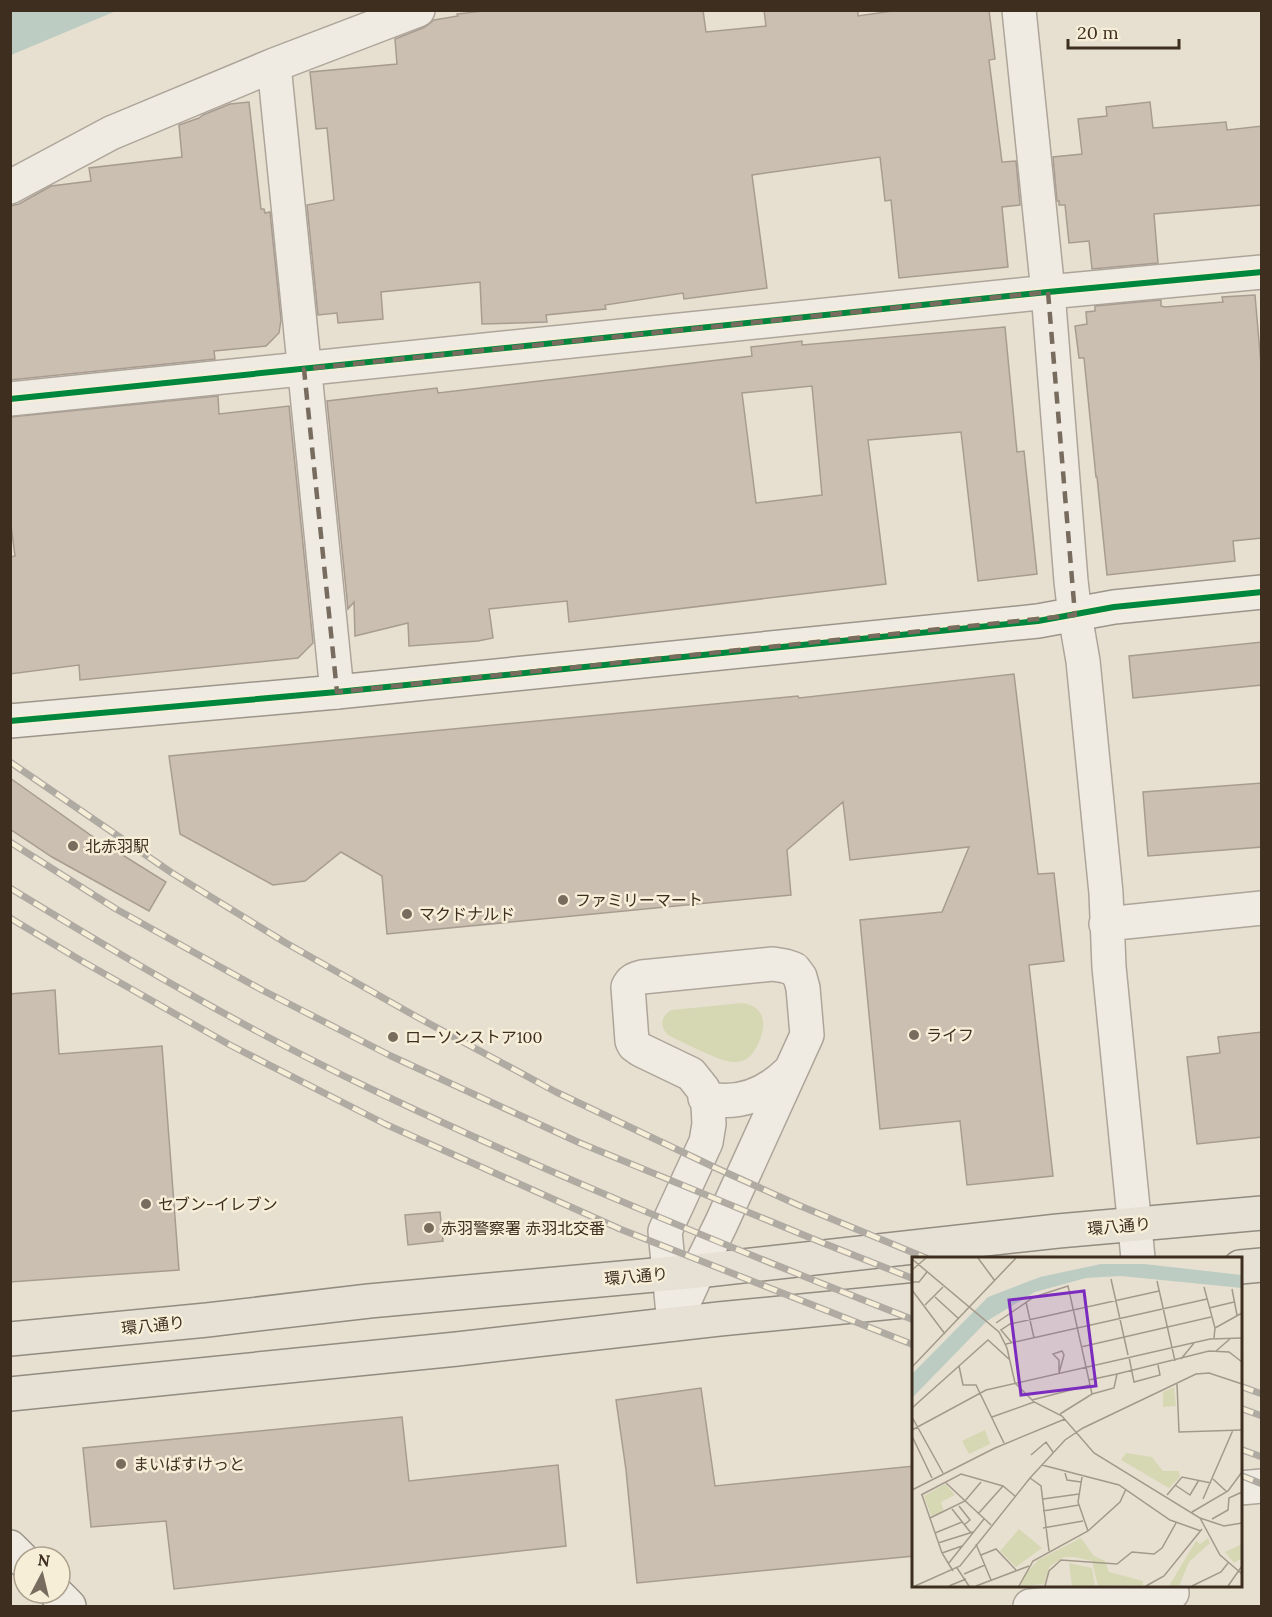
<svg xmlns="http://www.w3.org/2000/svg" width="1272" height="1617" font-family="Lora,'Noto Sans JP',serif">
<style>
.green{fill:#d6d7b3}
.water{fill:#bcccc2}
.building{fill:#cbbfb2;stroke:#a89c90;stroke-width:1.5;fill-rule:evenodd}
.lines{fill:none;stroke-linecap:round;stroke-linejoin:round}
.street-casing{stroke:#ada599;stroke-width:36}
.secondary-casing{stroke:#9c958a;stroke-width:36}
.primary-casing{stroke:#928b80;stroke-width:36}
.street{stroke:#efebe3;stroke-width:33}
.secondary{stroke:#efebe3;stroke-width:33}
.primary{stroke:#e6e1d4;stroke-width:33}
.rail-casing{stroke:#afaaa2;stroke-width:7}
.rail{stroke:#f7eed8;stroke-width:4.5;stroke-dasharray:14;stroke-linecap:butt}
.cycleway-casing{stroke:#f7eed8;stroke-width:10}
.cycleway{stroke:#00873e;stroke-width:6}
.marked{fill:none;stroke:#786c5e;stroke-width:4.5;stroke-dasharray:12 8;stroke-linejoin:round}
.poi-dot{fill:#786c5e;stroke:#f7eed8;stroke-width:2}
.labels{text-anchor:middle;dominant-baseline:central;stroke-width:5;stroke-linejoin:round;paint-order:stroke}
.poi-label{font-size:16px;fill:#3d2e20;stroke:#f7eed8;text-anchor:start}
.street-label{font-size:16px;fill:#3d2e20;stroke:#f7eed8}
.inset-road{fill:none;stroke:#a3998a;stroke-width:1.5}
.view{fill:#7b2cbf;fill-opacity:0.15;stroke:#7b2cbf;stroke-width:3}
.inset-edge{fill:none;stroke:#3d2e20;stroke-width:3}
</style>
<rect width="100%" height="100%" fill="#e7e0d1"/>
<path class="green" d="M742,1003C765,1006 767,1024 759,1042C753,1054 748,1063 732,1062C719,1061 682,1042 668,1035C659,1027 661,1015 672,1010Z"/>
<path class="water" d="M11,10H116V11L11,55Z"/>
<path class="building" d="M491,10H703L706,32L766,26L764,10H858V16L899,10H989L995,59L989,60L1002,162L1016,161L1020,205L1002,207L1008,267L899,278L891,200L885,201L880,157L752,175L767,288L684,299L683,293L605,305L606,309L546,315L547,322L482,324L480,282L381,292L383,319L338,323L337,313L318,315L307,205L334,200L327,128L316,129L310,72L397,64L395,39L425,27L434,20L458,16L457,14Z
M249,102L261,209H264L265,213L270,212L281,320L279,333L266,346L214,351L215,359L10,380V206L19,204L51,186L91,181L89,168L182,157L179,125L199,118L203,115L230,104Z
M1150,102L1153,128L1226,122L1227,130L1262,126V205L1154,214L1158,263L1092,269L1089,241L1069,243L1065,205H1059V201H1057L1053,157L1082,154L1078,119L1107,116L1106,107Z
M1255,295L1262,376V538L1233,541L1235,561L1107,575L1097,477H1096L1084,358H1079L1075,326L1087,324L1086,312L1095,311V306L1161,300V306L1165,307L1223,302L1222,297Z
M1005,327L1017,452L1024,451L1037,574L978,581L961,432L868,440L886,584L569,622L567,601L489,609L493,638L478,641L409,646L408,623L355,636L354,602L348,609L327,401L437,388L438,393L752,356L751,347L802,341V345ZM812,386L822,495L756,503L742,393Z
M218,396L219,414L289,406L313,643L298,658L80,680L79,665L10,674V557L15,556L10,518V417Z
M1262,642V685L1133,698L1129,656Z
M1014,674L1038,874L1054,873L1064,961L1029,965L1053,1176L967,1185L960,1121L880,1129L860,920L942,912L969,847L850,860L843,802L787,850L791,895L387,934L382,876L341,852L305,881L273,885L180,834L169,756L798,696L799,698Z
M10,778L92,836L166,882L149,911L52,857L10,829Z
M1262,783V847L1148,856L1143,792Z
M55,990L59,1054L162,1046L179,1270L10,1282V994Z
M1262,1032V1137L1197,1144L1187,1057L1220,1053L1218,1037Z
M440,1212L443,1241L408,1245L405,1215Z
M701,1388L715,1486L914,1466V1556L637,1583L626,1470L616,1400Z
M402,1417L409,1481L558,1465L566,1546L174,1589L166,1521L91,1527L83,1448Z"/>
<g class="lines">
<defs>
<path id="street" d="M1019,10L1048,292L1071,581L1075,615L1083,661L1106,893L1109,967L1138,1258
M274,65L337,692
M10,187L111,133L274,65L418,10
M10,399L1048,292L1262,272
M1106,924L1262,908
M773,964L785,966L794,969L800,977L803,988L807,1035L721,1224L698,1271L674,1324L665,1231L706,1142L709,1124L708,1105L703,1089L691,1074L641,1050L634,1045L632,1041L628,987C631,980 635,979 642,977Z
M705,1098C738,1106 767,1094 790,1071
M1240,1488L1262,1486
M1030,1606L1172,1593"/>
<path id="secondary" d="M10,721L337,692L1038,621L1114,607L1262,592
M10,1547L24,1561
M56,1593L69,1606"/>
<path id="primary" d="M1240,1267L1262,1265
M10,1339L207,1320L369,1301L698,1271L1058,1231L1262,1213
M10,1394L457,1349L719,1319L914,1300"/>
</defs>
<use href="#street" class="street-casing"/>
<use href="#secondary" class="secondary-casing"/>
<use href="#primary" class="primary-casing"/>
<use href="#street" class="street"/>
<use href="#secondary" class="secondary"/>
<use href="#primary" class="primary"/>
<defs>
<path id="rail" d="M10,762L172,873L286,943L417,1017L556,1092L716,1168L798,1205L926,1258
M10,842L116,909L262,990L391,1056L580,1143L823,1243L914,1279
M10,888C128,960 247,1030 371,1089C549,1174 731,1248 914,1320
M10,918L80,960L230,1045L385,1124L620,1229L914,1345
M1240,1386L1262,1394
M1240,1408L1262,1416
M1240,1449L1262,1457
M1240,1475L1262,1484"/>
</defs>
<use href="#rail" class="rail-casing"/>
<use href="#rail" class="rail"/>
<defs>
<path id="cycleway" d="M10,399L1048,292L1262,272
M10,721L337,692L1038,621L1114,607L1262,592"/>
</defs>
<use href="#cycleway" class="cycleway-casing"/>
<use href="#cycleway" class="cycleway"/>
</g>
<path class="marked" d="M1048,292L1075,615L337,692L304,369Z"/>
<g class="poi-dot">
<circle cx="73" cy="846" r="6"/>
<circle cx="563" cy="900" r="6"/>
<circle cx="407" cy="914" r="6"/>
<circle cx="914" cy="1035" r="6"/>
<circle cx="393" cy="1037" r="6"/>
<circle cx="146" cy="1204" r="6"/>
<circle cx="429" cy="1228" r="6"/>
<circle cx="121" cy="1464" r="6"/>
</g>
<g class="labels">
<g class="poi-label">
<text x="85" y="846">北赤羽駅</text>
<text x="575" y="900">ファミリーマート</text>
<text x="419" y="914">マクドナルド</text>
<text x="926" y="1035">ライフ</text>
<text x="405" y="1037">ローソンストア100</text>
<text x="158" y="1204">セブン-イレブン</text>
<text x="441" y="1228">赤羽警察署 赤羽北交番</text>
<text x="133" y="1464">まいばすけっと</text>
</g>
<g class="street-label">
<text transform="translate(1119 1226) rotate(-5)">環八通り</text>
<text transform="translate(636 1276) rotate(-5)">環八通り</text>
<text transform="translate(153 1325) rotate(-6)">環八通り</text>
</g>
</g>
<g transform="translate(912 1257)">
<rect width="330" height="330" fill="#e7e0d1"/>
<path d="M262,130L264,149L251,150V135ZM73,173L78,187L57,197L50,184ZM214,196L240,200L251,214H267L268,220L257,231L209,203ZM33,227L43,238L29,245L32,255L19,259L12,239ZM107,272L130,291L104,310L88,294ZM169,281L182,299L193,304L197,315L231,324V328L186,329L180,304L162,300H152L138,309L132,327L109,329L111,320L126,303ZM296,281L298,286L277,305L267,329H257L284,284L288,287ZM330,287V301L322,306L313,295ZM157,306L180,311L183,329H160Z" fill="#d6d7b3"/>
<path d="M189,7H232L330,18V31L209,19L174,21L123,35L75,64L0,141V117L76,40L128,20Z" fill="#bcccc2"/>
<path class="inset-road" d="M66,1L83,24M0,2L87,75L95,91L103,126M0,13L14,1M199,22L216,98M245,24L263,104M0,25H7L15,15M292,30L303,71M320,32L325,58M0,33L33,77M23,40L47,62M114,45L122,81M13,48L31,30M297,51L322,45M84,66L122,40L156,29L180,137M302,81L303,71L330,56M100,86L89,73L98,67L247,34M94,87L295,42M169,90L299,60M150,94L152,98L147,116V103L141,97ZM304,94L319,81M217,100L222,125L248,118L246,108M269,102L282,86M47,109L51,128H64L92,186M0,110L104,1M205,117L297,94L317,95L330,105M103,126L122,145L150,159L182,196L288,261L308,298L330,317M265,127L267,175L330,173M120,143L178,128M0,151L76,83L98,103M148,157L180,137L202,131L205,117L177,123M0,160L31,216M80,160L122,145M0,173L74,133L298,82L330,81M0,179L20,221M119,198L134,185L141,195M130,208L207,228L258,263L289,274M153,216L155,223L169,225M170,220L166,245L176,274M118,221L129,229L137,294M301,222L315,235M34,226L79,268M263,228L278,238L287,223M0,233L83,191L153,162M9,238L49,217L91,229L103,239M10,238L30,296L41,314M255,238L270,220L299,226M131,242L167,237M291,242L321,173M47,249L58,263L52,268M40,252L59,276M131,254L167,248M280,255L316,234L330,215M66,257L91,229M18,261L53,244L69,225M288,261L312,269L330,266M300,262L316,253L317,241L330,235M131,271L171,264M23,276L50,265M26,286L61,275M64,287L79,323M30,296L50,289M69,298L84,292L104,313M36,307L72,262M45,311L57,329M52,317L73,308M3,329L48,309L118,221L153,183L171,171L284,117L297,116L330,127M37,329L54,322M64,329L117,309M107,329L121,304L176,274L208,245L214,232M133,329L137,314L149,303L205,307L220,295L242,297L250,291L264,266M234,329L252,319L290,272M280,329L309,315L316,306M316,329L330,309"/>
<path class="view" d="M172,34L184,129L109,138L97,43Z"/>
<rect width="330" height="330" class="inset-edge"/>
</g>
<rect width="1272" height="1617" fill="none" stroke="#3d2e20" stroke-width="24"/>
<g transform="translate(42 1575) rotate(7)"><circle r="28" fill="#f7eed8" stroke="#ada18e" stroke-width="1.5"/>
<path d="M0-4.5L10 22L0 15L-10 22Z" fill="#786c5e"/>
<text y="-9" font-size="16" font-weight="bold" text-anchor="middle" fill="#3d2e20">N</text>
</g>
<path d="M1068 39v9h111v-9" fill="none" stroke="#3d2e20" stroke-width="3"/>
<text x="1077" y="39" font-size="18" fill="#3d2e20" stroke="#f7eed8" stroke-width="4.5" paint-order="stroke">20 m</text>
</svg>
